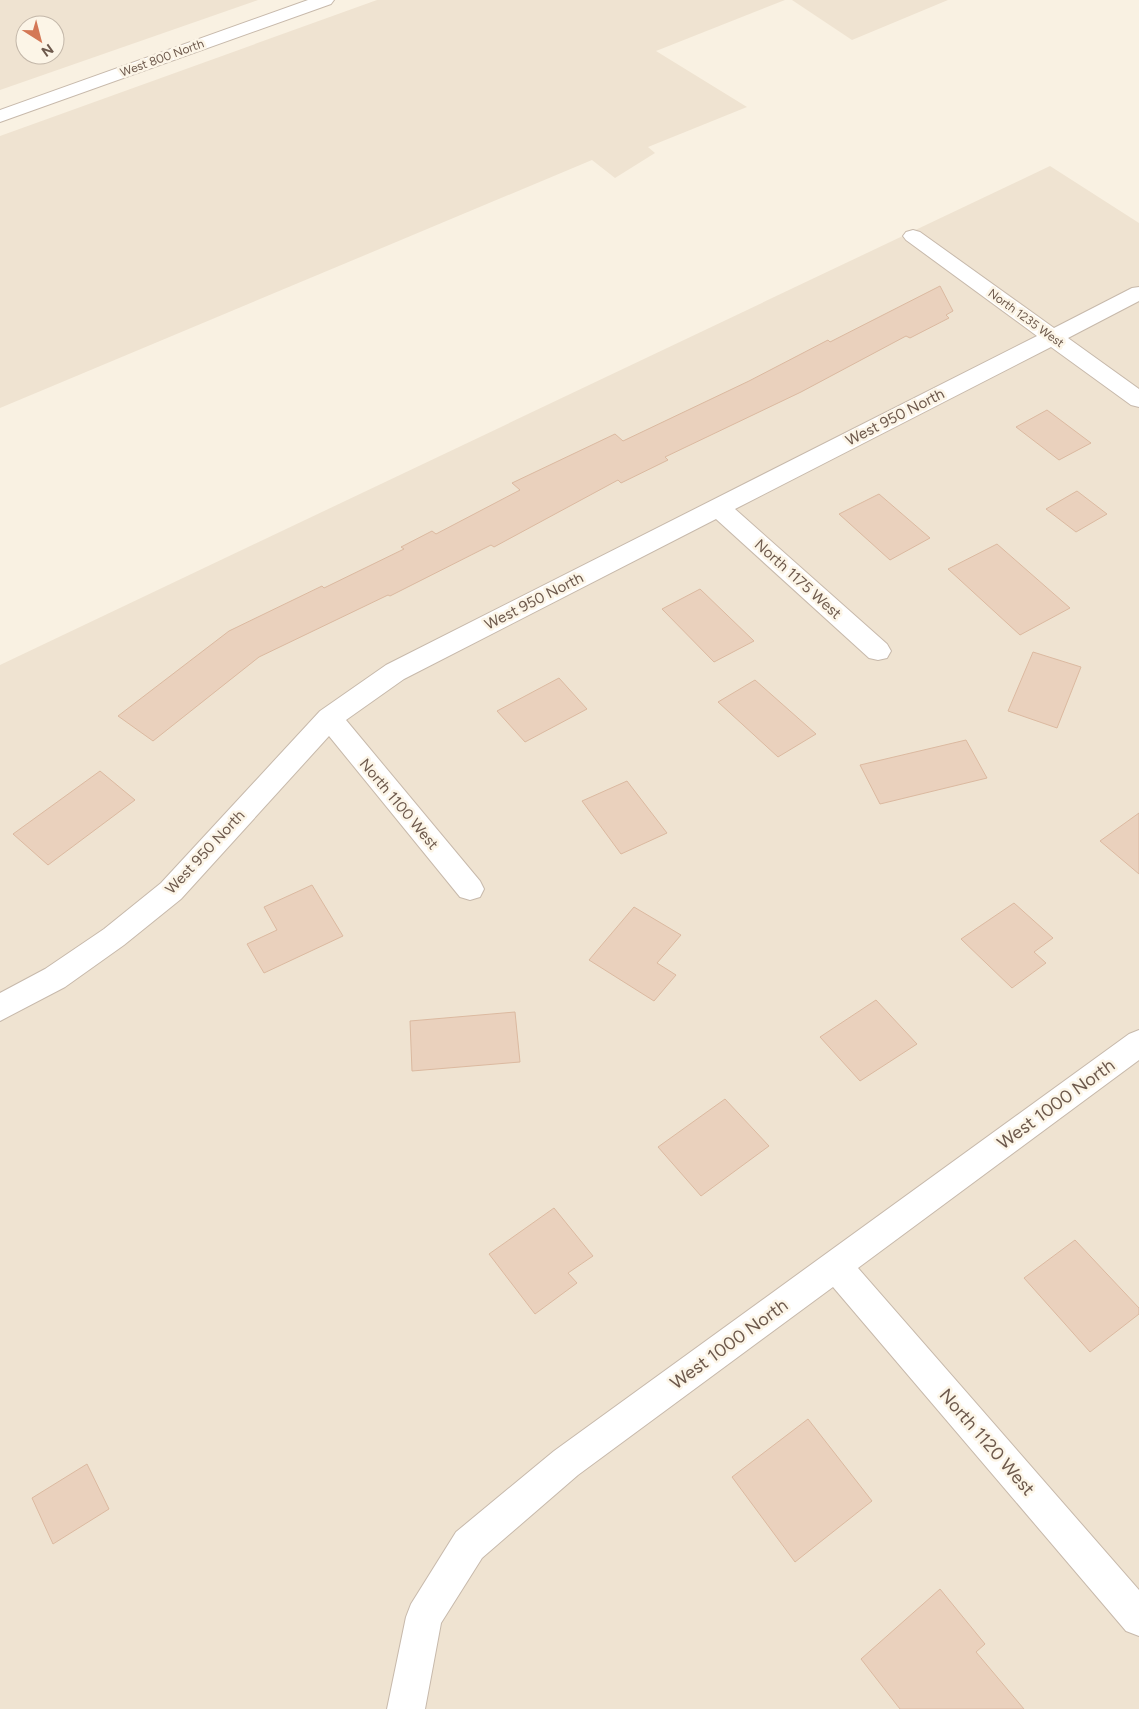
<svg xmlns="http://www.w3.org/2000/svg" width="1139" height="1709" font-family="Figtree,sans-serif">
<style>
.residential{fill:#efe3d1;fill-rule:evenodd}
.building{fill:#ead1bd;stroke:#dbb9a0}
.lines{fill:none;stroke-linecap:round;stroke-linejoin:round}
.minor-casing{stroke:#c7b9ab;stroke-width:2}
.minor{fill:#fff;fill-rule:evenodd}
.labels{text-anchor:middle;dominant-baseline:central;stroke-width:5;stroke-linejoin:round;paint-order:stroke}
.far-street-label{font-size:12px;fill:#6d594c;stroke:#fcf5e7}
.street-label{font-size:15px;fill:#6d594c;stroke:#fcf5e7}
.near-street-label{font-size:18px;fill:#6d594c;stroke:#fcf5e7}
</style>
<rect width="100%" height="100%" fill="#f9f1e2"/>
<path class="residential" d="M0,0H258L0,90ZM25,25H55V55H25Z
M377,0H785L656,51L747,107L648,147L655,153L615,178L592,160L0,408V136Z
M792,0H948L852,40Z
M1050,166L1139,223V1709H0V665Z"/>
<path class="building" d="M940,286L953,311L946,315L949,318L910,338L906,336L801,392L665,457L668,460L621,483L618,480L494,547L491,545L390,596L388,595L259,657L153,741L118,716L229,631L322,586L324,588L404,549L401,547L432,531L436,534L520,490L512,483L615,434L623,441L749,381L828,340L830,342Z
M1047,410L1091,443L1059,460L1016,427Z
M1077,491L1107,514L1076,532L1046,509Z
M879,494L930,538L890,560L839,514Z
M997,544L1070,608L1020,635L948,569Z
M700,589L754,641L714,662L662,609Z
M1033,652L1081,667L1057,728L1008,711Z
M559,678L587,709L525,742L497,711Z
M755,680L816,734L778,757L718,702Z
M966,740L987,778L880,804L860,765Z
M100,771L135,800L48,865L13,834Z
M627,781L667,833L621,854L582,801Z
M1139,813V874L1100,841Z
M312,885L343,936L264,973L247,944L277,930L264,907Z
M1014,903L1053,938L1034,952L1046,963L1012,988L961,939Z
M634,907L681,935L657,963L676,975L654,1001L589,960Z
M876,1000L917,1044L860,1081L820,1037Z
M515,1012L520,1062L412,1071L410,1021Z
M725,1099L769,1146L701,1196L658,1147Z
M554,1208L593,1256L568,1273L577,1283L535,1314L489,1254Z
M1075,1240L1139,1308V1314L1090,1352L1024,1278Z
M808,1419L872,1501L795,1562L732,1477Z
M87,1464L109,1509L53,1544L32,1498Z
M940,1589L985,1644L976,1652L1024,1709H900L861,1659Z"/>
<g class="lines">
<defs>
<path id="minor" d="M308,0H334L331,4L0,122V110Z
M913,230L920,232L1054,328L1132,288L1139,287V301L1068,338L1139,389V407L1131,405L1051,347L735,509L887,644L891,651L887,658L878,660L869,658L716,519L404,679L346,720L480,881L484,889L480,897L470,900L460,897L329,736L181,899L124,945L65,987L0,1021V993L45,969L104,929L161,883L320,711L386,665L1037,336L906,240L903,236L906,232Z
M1139,1030V1060L858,1268L1139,1590V1636L1126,1631L833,1287L578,1475L482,1558L441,1623L425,1709H387L406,1617L411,1604L456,1532L554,1451L1129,1034Z"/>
</defs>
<use href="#minor" class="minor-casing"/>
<use href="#minor" class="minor"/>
</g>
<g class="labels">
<g class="far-street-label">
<text transform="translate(162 58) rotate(-20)">West 800 North</text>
<text transform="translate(1026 318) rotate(36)">North 1235 West</text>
</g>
<g class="street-label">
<text transform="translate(895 417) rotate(-27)">West 950 North</text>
<text transform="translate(798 579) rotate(42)">North 1175 West</text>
<text transform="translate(534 601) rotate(-27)">West 950 North</text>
<text transform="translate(399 804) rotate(50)">North 1100 West</text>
<text transform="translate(205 852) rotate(-47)">West 950 North</text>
</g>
<g class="near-street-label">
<text transform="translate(1056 1104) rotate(-36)">West 1000 North</text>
<text transform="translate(729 1344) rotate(-36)">West 1000 North</text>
<text transform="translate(987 1442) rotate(49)">North 1120 West</text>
</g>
</g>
<g transform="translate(40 40) rotate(144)"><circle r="24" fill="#fcf5e7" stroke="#c3b7a9"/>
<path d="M0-4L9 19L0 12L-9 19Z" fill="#d47856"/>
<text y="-8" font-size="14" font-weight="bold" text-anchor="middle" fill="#6d594c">N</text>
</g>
</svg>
